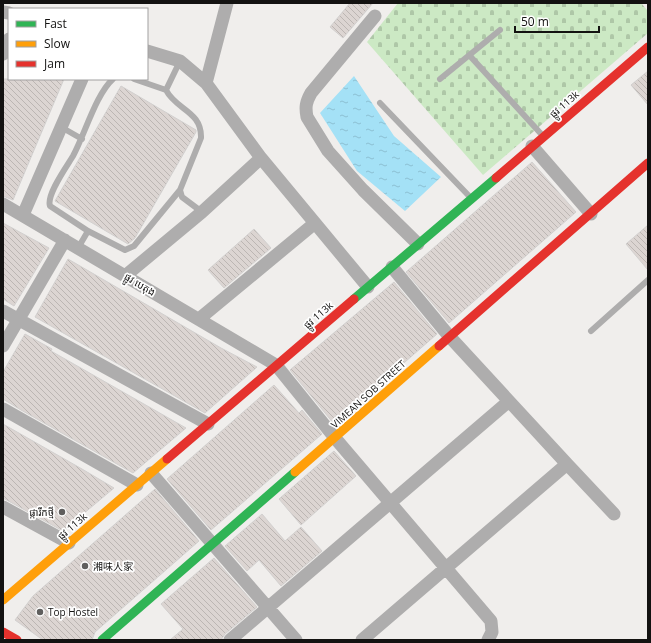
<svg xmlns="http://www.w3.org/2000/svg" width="651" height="643" font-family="'Open Sans','Noto Sans SC','Noto Sans Khmer',sans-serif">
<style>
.cemetery{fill:url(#cemetery-stones)}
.water{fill:url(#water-ripples)}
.building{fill:url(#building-back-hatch);stroke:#d2d0cf}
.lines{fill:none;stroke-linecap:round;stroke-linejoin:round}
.lane{stroke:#aeadad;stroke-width:6}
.street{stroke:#aeadad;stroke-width:13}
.fast{stroke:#30b455;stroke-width:9}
.slow{stroke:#ff9f0a;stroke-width:9}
.jam{stroke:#e5322d;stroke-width:9}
.poi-dot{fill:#605f5e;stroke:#fff;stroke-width:1.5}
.labels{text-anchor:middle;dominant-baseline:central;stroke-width:3.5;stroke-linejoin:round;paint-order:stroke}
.street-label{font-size:10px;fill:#131211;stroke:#fff}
.poi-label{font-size:10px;fill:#131211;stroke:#fff;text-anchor:start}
</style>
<defs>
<pattern id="cemetery-stones" width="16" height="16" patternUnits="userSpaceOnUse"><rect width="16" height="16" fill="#cce9c4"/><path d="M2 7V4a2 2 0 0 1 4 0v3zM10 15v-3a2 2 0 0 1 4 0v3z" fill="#aec7a7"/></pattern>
<pattern id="water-ripples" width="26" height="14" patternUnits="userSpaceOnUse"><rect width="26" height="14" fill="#a4e1f6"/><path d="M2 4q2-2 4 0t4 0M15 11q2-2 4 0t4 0" fill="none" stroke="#8cc0d2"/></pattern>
<pattern id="building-back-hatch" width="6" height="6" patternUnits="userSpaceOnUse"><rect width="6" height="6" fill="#dcd5d2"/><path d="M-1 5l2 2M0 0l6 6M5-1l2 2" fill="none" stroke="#bcb6b3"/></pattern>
</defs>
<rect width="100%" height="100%" fill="#f0eeec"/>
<path class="cemetery" d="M398,3H641L648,11V33L483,175L367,42Z"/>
<path class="water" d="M354,76L394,136L441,177L405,211L357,171L320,113Z"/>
<path class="building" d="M350,3H373L343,38L330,27Z
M648,71V105L631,85Z
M3,79H64L13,200L3,196Z
M121,86L196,130V132L135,238L128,244L55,201Z
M532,162L576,212L449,323L406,272Z
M3,223L49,248L14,306L3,299Z
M648,225V270L626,244Z
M254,229L271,248L224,288L208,270Z
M68,259L221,348L257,367L205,413L35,317Z
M394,282L437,334L334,424L290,370Z
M25,334L52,349L51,351L186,428L133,473L21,410L3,399V372Z
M274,385L299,413L302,410L322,434L211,530L167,479Z
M3,424L82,469L114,488L63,531L3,498Z
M334,451L356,476L301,525L279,499Z
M155,489L199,541L95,632L92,640H43L15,620L33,596Z
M262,514L285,541L301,527L322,551L281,586L259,560L247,571L225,546Z
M214,558L257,607L225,634L221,640H170L183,629L161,604Z"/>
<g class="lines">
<path class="lane" d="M470,56L543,136
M180,61L166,90C176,110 202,111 201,138L180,190L182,197L202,212
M113,79C96,94 85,134 73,156C67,166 46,195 50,206L88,231L125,250L134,246L180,190
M134,79L166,90
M440,79L500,30
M380,103L470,197
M61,127L82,139
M78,248L88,231
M591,331L648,280"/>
<path class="street" d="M3,12L9,13
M375,16L311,93C306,102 305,107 307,117L328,151L363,190L418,244
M147,51L180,61L206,83L261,158L368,287
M3,54L9,39
M206,83L227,3
M532,146L591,214
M3,204L276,365L335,438L491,621L492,632L488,640
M23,215L82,79
M392,267L449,336L567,464
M125,276L202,212L261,158
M3,311L208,424
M199,319L315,223
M3,346L65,240
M3,409L137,485
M151,473L296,640
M3,507L69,543
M230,640L508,402
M362,640L567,464L614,514"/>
<path class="fast" d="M354,299L496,178
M102,640L295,472"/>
<path class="slow" d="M295,472L439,346
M3,600L167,459"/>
<path class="jam" d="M496,178L648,47
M439,346L648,163
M167,459L354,299
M3,632L17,640"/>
</g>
<g class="poi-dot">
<circle cx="62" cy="512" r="4"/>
<circle cx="85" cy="566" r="4"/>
<circle cx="40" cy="612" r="4"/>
</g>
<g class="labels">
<g class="street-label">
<text transform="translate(564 104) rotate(-41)">ផ្លូវ 113k</text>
<text transform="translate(140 284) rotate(31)">ផ្លូវ បេតុង</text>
<text transform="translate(318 315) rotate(-41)">ផ្លូវ 113k</text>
<text transform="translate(368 394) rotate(-42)">VIMEAN SOB STREET</text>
<text transform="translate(72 526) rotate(-41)">ផ្លូវ 113k</text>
</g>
<g class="poi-label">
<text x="54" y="512" text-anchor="end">ផ្ការីកថ្មី</text>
<text x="93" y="566">湘味人家</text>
<text x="48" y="612">Top Hostel</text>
</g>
</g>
<rect width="651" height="643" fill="none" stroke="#131211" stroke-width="8"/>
<rect x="8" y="8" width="140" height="72" fill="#ffffff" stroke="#a1a0a0"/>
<rect x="16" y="21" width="20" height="6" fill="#30b455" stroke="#a1a0a0"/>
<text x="44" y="28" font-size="12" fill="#131211">Fast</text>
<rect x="16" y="41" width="20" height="6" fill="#ff9f0a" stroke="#a1a0a0"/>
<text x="44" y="48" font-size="12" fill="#131211">Slow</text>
<rect x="16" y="61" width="20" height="6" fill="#e5322d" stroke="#a1a0a0"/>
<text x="44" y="68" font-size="12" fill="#131211">Jam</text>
<path d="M515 26v6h84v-6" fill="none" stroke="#131211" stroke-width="2"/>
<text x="521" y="26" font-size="12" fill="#131211" stroke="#ffffff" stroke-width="3" paint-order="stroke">50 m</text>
</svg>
